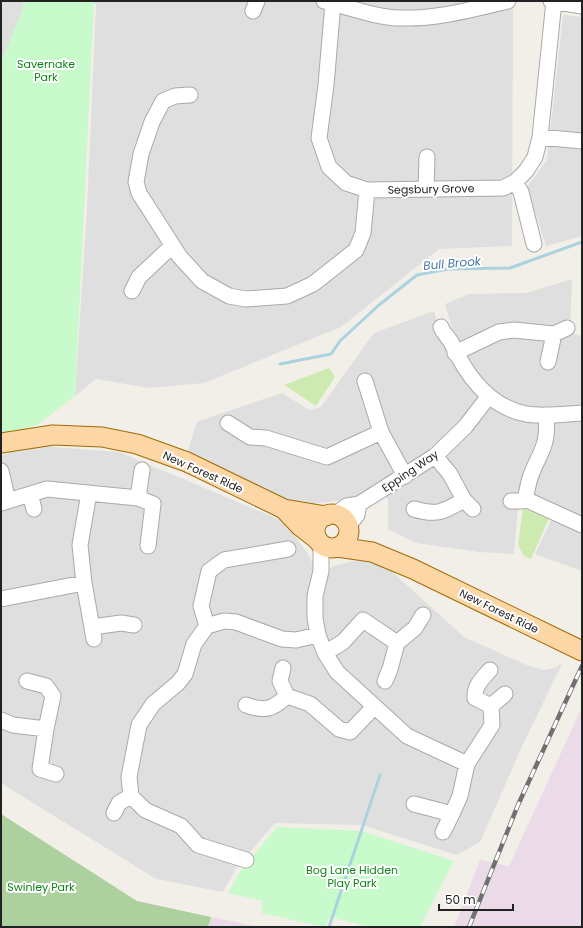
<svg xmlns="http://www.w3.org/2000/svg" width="583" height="928" font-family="Poppins,sans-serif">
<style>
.residential{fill:#e0dfdf}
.industrial{fill:#ebdbe8}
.grass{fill:#cdebb0}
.forest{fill:#add19e}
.park{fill:#c8facc}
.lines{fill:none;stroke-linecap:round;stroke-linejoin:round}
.stream{stroke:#aad3df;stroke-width:3}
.minor-casing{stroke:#a9a9a9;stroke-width:17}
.major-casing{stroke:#a06b00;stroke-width:21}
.minor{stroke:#fff;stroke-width:15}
.major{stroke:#fcd6a4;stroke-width:19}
.rail-casing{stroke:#707070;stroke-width:4.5}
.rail{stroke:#fff;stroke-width:3;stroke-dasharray:9;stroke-linecap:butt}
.labels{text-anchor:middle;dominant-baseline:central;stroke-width:4;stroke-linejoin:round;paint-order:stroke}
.park-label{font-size:11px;fill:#0c8416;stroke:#fff}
.street-label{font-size:11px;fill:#222;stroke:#fff}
.water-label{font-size:12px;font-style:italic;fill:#4a7aab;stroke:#fff}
</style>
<rect width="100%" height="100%" fill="#f2efe9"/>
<path class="residential" d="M1,1H24L17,90L1,97Z
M43,1H513L512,246L439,249L341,327L204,383L149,388L96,379L75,396L87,209L96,4Z
M563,15L582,17V236L546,246L527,187L547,160Z
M572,279L570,333L582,336V571L535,554L557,508L521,493L518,508L514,554L479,552L416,543L388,529V500L380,486L351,499L305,505L275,495L187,453L197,422L222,413L282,393L309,410L321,407L374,333L434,311L442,340L454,334L445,304L469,294L526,293Z
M27,445L119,452L285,522L308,554L318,576L333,566L354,561L370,560L388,568L464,637L529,666L544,670L555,668L563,662L525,740L480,842L457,855L362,825L275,823L236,868L223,892L156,879L1,783V456Z"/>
<path class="industrial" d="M582,707V927H454L480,860L509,866Z
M211,917L261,927H208Z"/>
<path class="grass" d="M329,368L335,377L316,406L284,385Z
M523,508L549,518L531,559L524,556L518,545Z"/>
<path class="forest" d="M1,814L137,901L211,917L208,927H1Z"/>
<path class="park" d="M26,1H94L75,396L37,425L1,436V62Z
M277,827L361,831L454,861L420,927H370L330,917L325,927L261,913L263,901L228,893L241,870Z"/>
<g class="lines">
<path class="stream" d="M280,364L331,354L340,341L379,305L417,275L448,269L510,268L582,242
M329,927L380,775"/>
<defs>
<path id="minor" d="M324,1C349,7 376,18 402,18C438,19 473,9 508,1
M551,1L582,6
M333,3L326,85L319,138L329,167L346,183L367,190L503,188L515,182L526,171L535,157L540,137L554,1
M253,11L257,1
M190,95L175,96L163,101L152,122L141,154L136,182L139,193L180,257L202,281L229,296L246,299L287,296L313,284L356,250L363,233L367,190
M540,137L582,141
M515,182L521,192L534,244
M426,189L427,157
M132,291L139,277L172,246
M441,327C443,333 448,337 451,342C466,375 489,407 526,414C545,417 564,414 582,413
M455,353L499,332L514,330L554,334L567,328
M548,362L554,334
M365,381L381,432
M228,423L250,437L266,438L327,457L381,432L405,476
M435,456L450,474L464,500L473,509
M1,471L8,501
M89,493L80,545L84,583L94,639
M30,494L34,509
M138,498L142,470
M525,499C527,492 528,484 530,478C540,450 549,448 546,415
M511,501H522L525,499L582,525
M1,503L47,489L138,498L153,504L148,546
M414,509C437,516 443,512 464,500
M334,515L347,506L359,504L435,456L465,427L489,396
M348,526L357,515L359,504
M321,543V571L315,596V618L318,635L325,653L337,672L407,736L467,764
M1,599L84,583
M207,626L201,606L209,571L224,560L288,549
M92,627L121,623L134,625
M325,653L343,642L363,620L397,643
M283,668L280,681L287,696L310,704L339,729L350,732L374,707
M490,670C482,679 474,686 475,698L491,706L505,694
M385,681L390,669L397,643L415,628L423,615
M246,705C265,712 273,709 287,696
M1,720L13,725L46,729L53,696L46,686L27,681
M46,729L40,769L56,774
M414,804L452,814L460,796L467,764L492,725L491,706
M114,813L119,803L131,796
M443,832L452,814
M246,860L198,845L181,826L145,810L131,796L129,777L139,725L153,704L178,683L185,674L194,644L207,626L224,621L236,622L282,639L296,640L318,635"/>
<path id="major" d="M1,443L53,435L102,437L137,444L187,462L284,509L326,516
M284,509L300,526L318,540
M315 531a17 17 0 1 1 34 0a17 17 0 1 1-34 0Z
M337,547L372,552L413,569L582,651"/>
</defs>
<use href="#minor" class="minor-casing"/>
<use href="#major" class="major-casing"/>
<use href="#minor" class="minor"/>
<use href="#major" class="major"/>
<defs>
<path id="rail" d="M469,927L518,805L582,666"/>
</defs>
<use href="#rail" class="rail-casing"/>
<use href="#rail" class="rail"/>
</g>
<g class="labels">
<g class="park-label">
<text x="46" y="64">Savernake<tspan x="46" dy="13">Park</tspan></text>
<text x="352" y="870">Bog Lane Hidden<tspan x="352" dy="13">Play Park</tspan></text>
<text x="41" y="887">Swinley Park</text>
</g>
<g class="street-label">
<text transform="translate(431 189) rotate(-1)">Segsbury Grove</text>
<text transform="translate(410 471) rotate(-34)">Epping Way</text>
<text transform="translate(203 472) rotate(24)">New Forest Ride</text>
<text transform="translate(499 611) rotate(26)">New Forest Ride</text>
</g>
<g class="water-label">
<text transform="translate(452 263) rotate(-5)">Bull Brook</text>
</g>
</g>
<rect width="583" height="928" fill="none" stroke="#222222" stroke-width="4"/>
<path d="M439 904v6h74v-6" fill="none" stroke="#222222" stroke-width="2"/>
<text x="445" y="904" font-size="12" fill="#222222" stroke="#ffffff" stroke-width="3" paint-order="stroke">50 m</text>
</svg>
